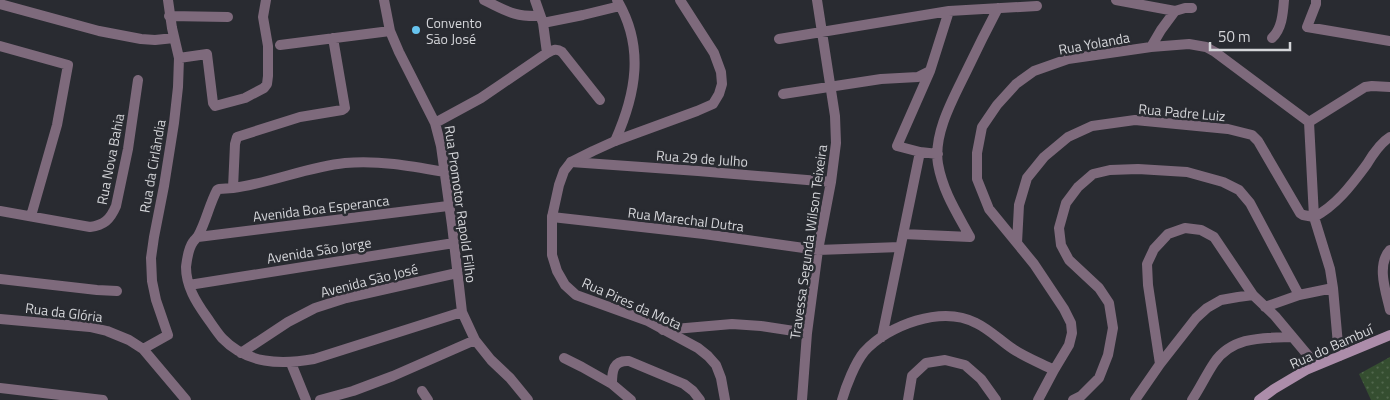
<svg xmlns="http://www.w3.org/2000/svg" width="1390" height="400" font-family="'Titillium Web',sans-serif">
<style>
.grass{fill:url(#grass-dots)}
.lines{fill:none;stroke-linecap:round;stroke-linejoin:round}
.minor{stroke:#7e6a7c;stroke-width:10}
.tertiary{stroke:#7e6a7c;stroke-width:10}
.secondary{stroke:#ac8daa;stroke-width:10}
.poi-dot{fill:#67c4ef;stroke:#292b31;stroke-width:2}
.labels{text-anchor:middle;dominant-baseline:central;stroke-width:5;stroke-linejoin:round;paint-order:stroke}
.poi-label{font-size:14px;fill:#d4d5d9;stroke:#292b31;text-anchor:start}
.street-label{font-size:14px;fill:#d4d5d9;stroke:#292b31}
</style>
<defs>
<pattern id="grass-dots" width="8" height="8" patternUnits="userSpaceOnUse" patternTransform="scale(1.25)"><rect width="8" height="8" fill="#354e30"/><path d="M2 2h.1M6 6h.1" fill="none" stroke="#51674d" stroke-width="1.8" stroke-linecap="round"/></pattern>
</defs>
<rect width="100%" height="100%" fill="#292b31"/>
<path class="grass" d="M1390,357V400H1371L1359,374Z"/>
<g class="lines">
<path class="minor" d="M384,0L390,31L399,52L435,123L441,146L452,225L462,312L475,340L491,360L510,378L528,400
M484,0C507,11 514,17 540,16
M535,0L543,23L547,53
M1116,0L1175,11L1185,8H1192
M1316,0V4L1307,27L1390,41
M0,4L99,31L141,39L155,40L174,38
M169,16L228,17
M543,23L583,15L620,6
M333,38L345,108L342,110L300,117L237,137L235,144L233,188L219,189L217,190C209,205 206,222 198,236C196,239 195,239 193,242C188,249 187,259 186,267C186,286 196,302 206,316C211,323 216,331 222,338C247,364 280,365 314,359L462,312
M1272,38C1282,29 1283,13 1284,0
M779,39L949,11L1037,6
M280,45L390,31
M0,46L68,65L57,125L31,216
M1151,47L1161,30L1175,11
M179,58L207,54L213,103L215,106L245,98L264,88L267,84L268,76V46L263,17L266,0
M930,71L897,146L920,152L938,154
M783,94L881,79L918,77L930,71L949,11
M1309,122L1314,217L1330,269L1333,288L1339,356
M1309,122L1365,87L1372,86L1390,87
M435,123L481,98L547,53C553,50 556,48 562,52L600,100
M615,141C636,94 645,47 617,0
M571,162L698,171L831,182
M233,188C271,183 307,167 345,163C379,160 411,166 444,172
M0,211L90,227C104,225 110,220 116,206L128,149L138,80
M552,217L704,234L818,250L900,247
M1314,217C1337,205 1352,184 1367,164C1373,154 1380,143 1390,137
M903,234L970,237
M198,237L448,206
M970,237C957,213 943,192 938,164C933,133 954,97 967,70C977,49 987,29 998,8
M1017,243L1019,205L1027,178L1044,157L1068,137L1092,126L1135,120L1228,129L1252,135L1258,141L1300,213L1303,215L1314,217
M1390,250C1376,265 1386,292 1390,310
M0,279L97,290L117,291
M189,285L454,243
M1265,307L1299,295L1333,288
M0,319L90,327L107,331L129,340L143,349L186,400
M663,330L732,324L761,326L807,333
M882,337L920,152
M143,349L168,335L156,300L152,281L151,258L154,237L164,186L174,123L178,87L179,58L172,28L168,0
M241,353L288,322L315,308L346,298L457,273
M564,358L582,367L612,384
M291,363L306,400
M1160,364L1148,285L1147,264L1154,249L1168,234L1185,228L1201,230L1214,237L1253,295L1275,316L1316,365
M0,388L103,400
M422,391L428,400
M320,400L353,391L393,376L475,340
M631,400L612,384C612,371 613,360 629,361L684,384L693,391L700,400
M802,400L807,333L818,250L831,182L836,143L835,116L817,0
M842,400C846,386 855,363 864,352C888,325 942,305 976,323C989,329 1001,341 1013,349C1025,357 1040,363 1054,370
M908,400L912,376L926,363L945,360L965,365L981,379L996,400
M1038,400L1054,370L1069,345L1072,333L1071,323L1064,309L1034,264L989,209L977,179V153L982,127L997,105L1016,84L1034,71L1068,59L1151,47L1189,44L1206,47L1215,52L1309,122
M1073,400L1081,396L1099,378L1108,355L1113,328L1109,303L1099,288L1069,260L1061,245L1059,228L1066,203L1078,187L1093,174L1110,170L1138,169L1187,172L1223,182L1239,190L1250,203L1299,295
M1135,400L1160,364L1196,318L1207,308L1221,300L1238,297L1253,295
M1192,400C1200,388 1206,375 1214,363C1232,336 1263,338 1292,337"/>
<path class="tertiary" d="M680,0L714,53L721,72L722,84L719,94L713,104L697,111L615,141L593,151L571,162L564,171L559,185L552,217V255L557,271L565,285L576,295L648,321L698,348L708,356L716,365L721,378L725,400"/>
<path class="secondary" d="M1259,400L1274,389L1306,370L1390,335"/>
</g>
<circle class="poi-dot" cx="416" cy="30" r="5"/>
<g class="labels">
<g class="poi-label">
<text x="426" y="22">Convento<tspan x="426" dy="16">São José</tspan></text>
</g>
<g class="street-label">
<text transform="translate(1094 43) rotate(-10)">Rua Yolanda</text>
<text transform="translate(1182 112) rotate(5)">Rua Padre Luiz</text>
<text transform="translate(702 158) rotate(4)">Rua 29 de Julho</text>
<text transform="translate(110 159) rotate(-79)">Rua Nova Bahia</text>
<text transform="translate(152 166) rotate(-80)">Rua da Cirlândia</text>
<text transform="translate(461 204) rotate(82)">Rua Promotor Rapold Filho</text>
<text transform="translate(321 208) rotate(-7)">Avenida Boa Esperanca</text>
<text transform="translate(686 219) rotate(7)">Rua Marechal Dutra</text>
<text transform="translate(808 242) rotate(-82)">Travessa Segunda Wilson Teixeira</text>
<text transform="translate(319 250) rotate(-9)">Avenida São Jorge</text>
<text transform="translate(369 280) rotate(-14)">Avenida São José</text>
<text transform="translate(632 303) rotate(24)">Rua Pires da Mota</text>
<text transform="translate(64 312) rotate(7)">Rua da Glória</text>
<text transform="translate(1331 346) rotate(-24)">Rua do Bambuí</text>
</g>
</g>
<path d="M1210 42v8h80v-8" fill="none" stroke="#d4d5d9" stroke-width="2.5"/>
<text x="1218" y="42" font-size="15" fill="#d4d5d9" stroke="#292b31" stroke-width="4" paint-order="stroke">50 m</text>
</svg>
